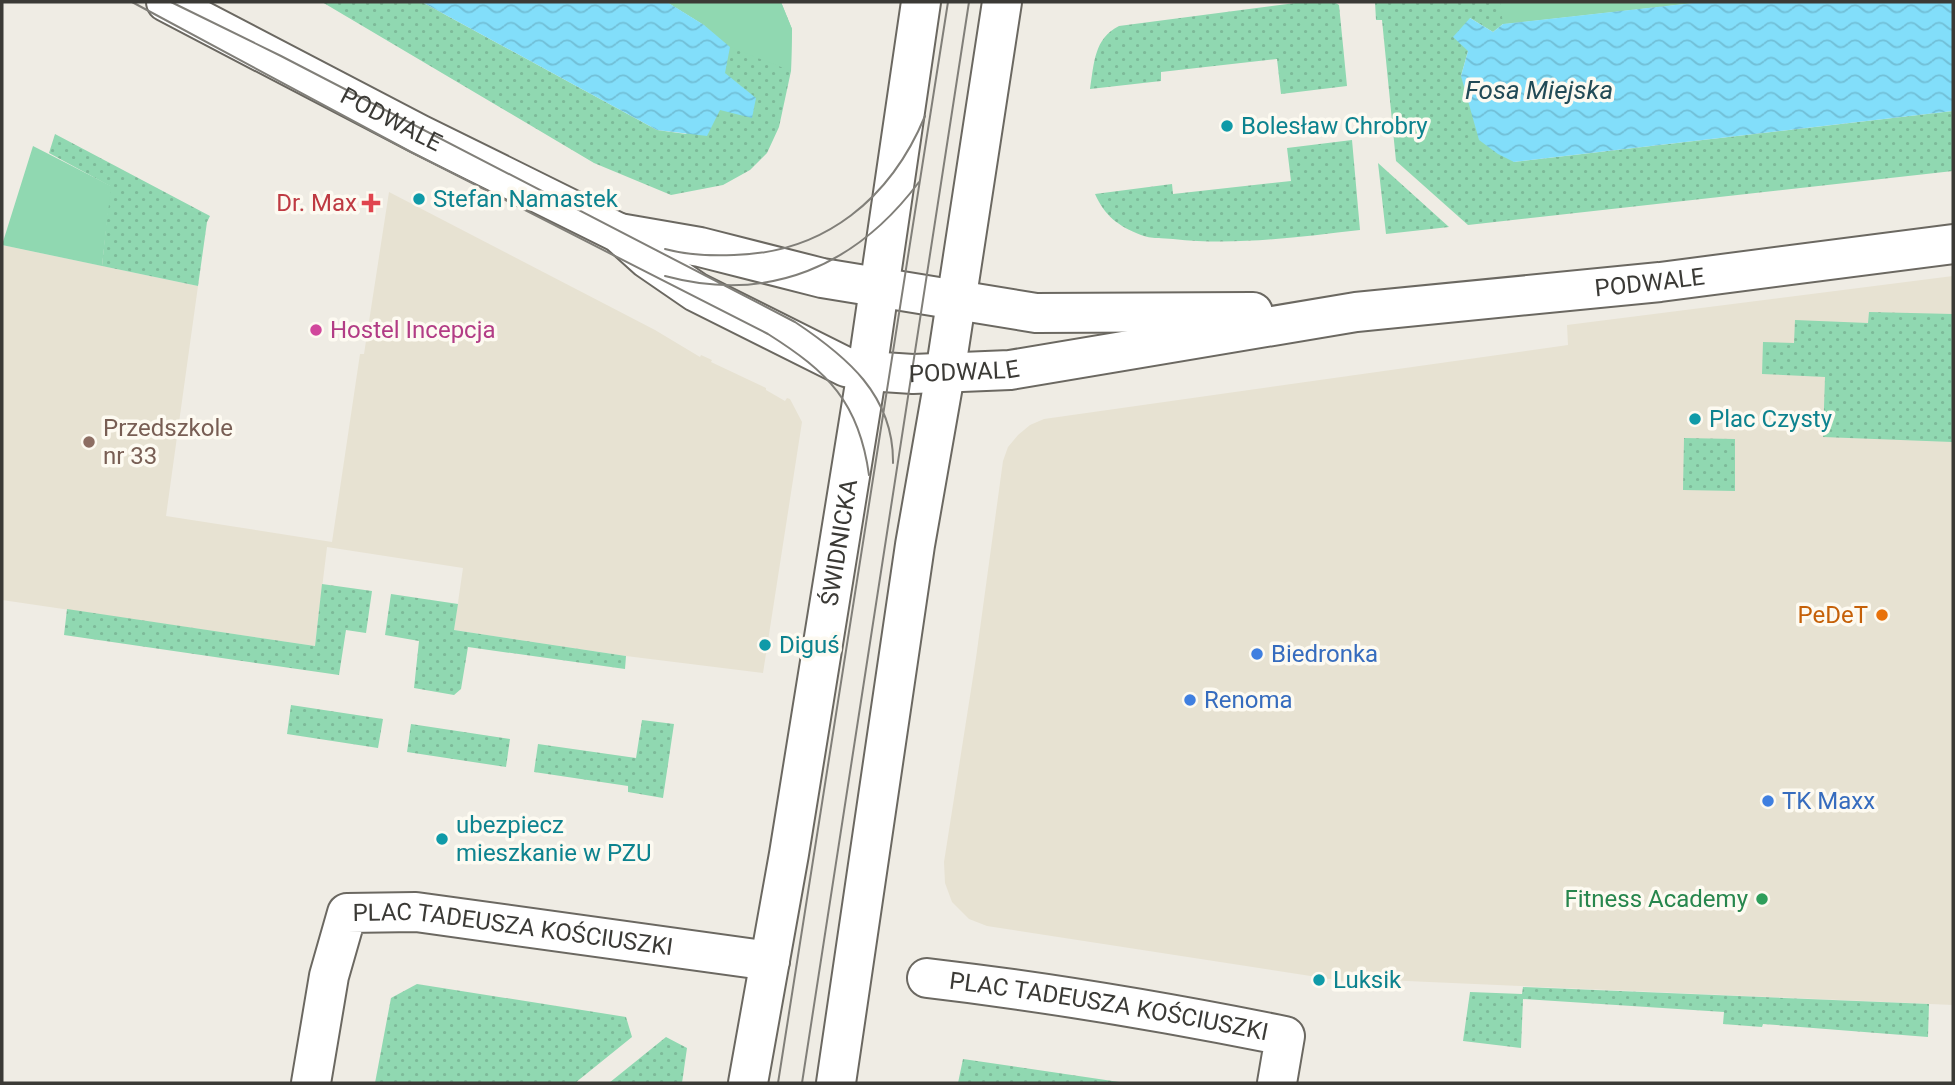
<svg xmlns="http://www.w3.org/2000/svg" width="1955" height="1085" font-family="Roboto,sans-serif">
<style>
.built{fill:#e7e2d2}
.grass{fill:url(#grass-dots)}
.green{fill:#90d8b1}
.water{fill:url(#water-waves)}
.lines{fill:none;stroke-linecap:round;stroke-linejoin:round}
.street-casing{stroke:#6b6861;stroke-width:42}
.secondary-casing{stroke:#6b6861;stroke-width:42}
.street{stroke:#fff;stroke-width:38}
.secondary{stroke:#fff;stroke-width:38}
.tram{stroke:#817f79;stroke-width:2}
.culture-dot{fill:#0f9aa8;stroke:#fdfaf1;stroke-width:2.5}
.health-dot{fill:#e0444e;stroke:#fdfaf1;stroke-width:2.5}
.hotel-dot{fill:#d1479c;stroke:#fdfaf1;stroke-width:2.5}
.education-dot{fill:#8d6e63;stroke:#fdfaf1;stroke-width:2.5}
.food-dot{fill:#e8710a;stroke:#fdfaf1;stroke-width:2.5}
.shop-dot{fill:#3f7fe0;stroke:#fdfaf1;stroke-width:2.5}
.leisure-dot{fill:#2e9e5b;stroke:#fdfaf1;stroke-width:2.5}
.labels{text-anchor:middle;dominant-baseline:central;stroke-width:7;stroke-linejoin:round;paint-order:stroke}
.street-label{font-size:24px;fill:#3b3a36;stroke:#fdfaf1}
.culture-label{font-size:24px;fill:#0d838f;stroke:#fdfaf1;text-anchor:start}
.health-label{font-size:24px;fill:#be3a42;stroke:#fdfaf1;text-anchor:end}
.hotel-label{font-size:24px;fill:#b23c85;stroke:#fdfaf1;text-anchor:start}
.education-label{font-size:24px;fill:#785e54;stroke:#fdfaf1;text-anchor:start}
.food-label{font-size:24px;fill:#c56008;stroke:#fdfaf1;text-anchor:end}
.shop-label{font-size:24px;fill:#366cbe;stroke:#fdfaf1;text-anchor:start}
.leisure-label{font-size:24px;fill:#27864d;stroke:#fdfaf1;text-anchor:end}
.water-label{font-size:26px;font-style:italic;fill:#224b57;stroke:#fdfaf1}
</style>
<defs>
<pattern id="grass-dots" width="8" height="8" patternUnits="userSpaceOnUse" patternTransform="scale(1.75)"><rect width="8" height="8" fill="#90d8b1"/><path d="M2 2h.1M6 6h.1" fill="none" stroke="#7dba99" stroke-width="1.8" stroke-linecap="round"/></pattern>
<pattern id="water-waves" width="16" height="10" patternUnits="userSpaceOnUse" patternTransform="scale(1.75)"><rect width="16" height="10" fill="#82defa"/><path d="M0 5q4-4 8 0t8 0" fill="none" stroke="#71bfd7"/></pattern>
</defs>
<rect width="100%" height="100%" fill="#efece4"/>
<path class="built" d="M389,192L655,330L700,357L701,355L712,360L711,362L766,388V390L785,401L787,398L790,399L802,422L763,673L626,656L454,630L463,568L327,547L315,646L2,600V245L198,286L166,516L332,542L360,354H364Z
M1953,276V1005L1384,980L1382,987L987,926L969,919L952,902L945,883L944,862L976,658L1003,461L1008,447L1018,435L1030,425L1044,419L1568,345L1567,325Z"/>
<path class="grass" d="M322,2H422L657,130L686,134L725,73L704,25L667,2H781L792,29L791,71L779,127L767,153L750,170L723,185L671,195L594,163Z
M1303,2H1334L1339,5L1347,86L1281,94L1277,59L1161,72V81L1090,89C1094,64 1094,38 1119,26Z
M1375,2H1702L1503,24L1493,32L1470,18L1468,51L1461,76L1514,162L1953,111V171L1468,225L1396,161L1382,20H1376Z
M55,134L210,216L207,222L198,286L102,266L110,186L49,153Z
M1352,140L1360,230C1298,237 1236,246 1173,239C1163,238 1151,239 1141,235C1118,226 1105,216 1095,194L1172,184L1173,194L1291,181L1287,148Z
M1378,163L1449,227L1386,234Z
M1869,312L1953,314L1952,442L1823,437L1825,377L1762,374L1763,342L1794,343L1795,320L1868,323Z
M1684,438L1735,439V491L1683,490Z
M322,584L372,591L366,633L346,630L339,675L64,635L67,609L315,646Z
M391,594L458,604L454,630L626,656L625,669L468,647L461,689L454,695L414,688L419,641L385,635Z
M291,705L383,719L378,748L287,734Z
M642,720L674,724L663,798L628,792V786L534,772L538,744L636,758Z
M411,724L510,739L506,767L407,752Z
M417,984L626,1017L632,1037L575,1083H375L391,998Z
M1523,987L1929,1004L1928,1037L1763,1024L1762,1027L1723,1024L1724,1012L1523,999L1521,1048L1463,1041L1470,992L1522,994Z
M666,1037L687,1048L682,1083H609Z
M963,1059L1126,1083H958Z"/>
<path class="green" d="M667,2H781L792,29L791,71L730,47L704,25Z
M1500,2H1702L1503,24Z
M33,146L111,186L102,266L2,245Z"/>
<path class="water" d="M422,2H667L704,25L730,47L725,73L756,98L752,118L720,110L707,136L657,130Z
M1702,2H1953V111L1514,162L1498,154L1479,140L1461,76L1468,51L1453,37L1470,18L1493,32L1503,24Z"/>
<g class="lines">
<defs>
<g id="street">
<path d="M867,371L921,2"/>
<path id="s1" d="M927,978C1047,992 1166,1012 1285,1036L1277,1083"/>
<path id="s2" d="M311,1083L329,976L347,913L416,912L770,961"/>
</g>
<g id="secondary">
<path id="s3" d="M166,2L419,134L619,233L648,259L696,292L846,367L867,371L913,374L1010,370L1356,312L1660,282L1953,244"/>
<path d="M619,233L700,247L822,278L1036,313L1253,312"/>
<path id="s4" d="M748,1083L789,854L867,371"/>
<path d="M836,1083L915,545L945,374L1002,2"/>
</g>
</defs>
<use href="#street" class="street-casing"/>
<use href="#secondary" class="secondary-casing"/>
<use href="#street" class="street"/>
<use href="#secondary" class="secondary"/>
<path class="tram" d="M132,2L411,152L768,334C828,372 859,402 869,475
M171,2L281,56L795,322C846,356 894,395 893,463
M665,249C687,255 711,256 734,255C825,253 891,198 925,116
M665,276C769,304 856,266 919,182
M778,1083L948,2
M802,1083L969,2"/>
</g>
<g class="culture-dot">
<circle cx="1227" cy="126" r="7"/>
<circle cx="419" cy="199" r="7"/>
<circle cx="1695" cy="419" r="7"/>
<circle cx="765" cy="645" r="7"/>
<circle cx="442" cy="839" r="7"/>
<circle cx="1319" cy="980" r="7"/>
</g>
<path class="health-dot" d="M367.5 192.5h7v7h7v7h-7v7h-7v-7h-7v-7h7z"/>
<circle class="hotel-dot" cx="316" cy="330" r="7"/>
<circle class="education-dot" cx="89" cy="442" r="7"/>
<circle class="food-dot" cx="1882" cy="615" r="7"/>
<g class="shop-dot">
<circle cx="1257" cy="654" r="7"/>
<circle cx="1190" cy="700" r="7"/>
<circle cx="1768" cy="801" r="7"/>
</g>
<circle class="leisure-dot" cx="1762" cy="899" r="7"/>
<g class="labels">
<g class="street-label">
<text stroke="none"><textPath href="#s3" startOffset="254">PODWALE</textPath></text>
<text stroke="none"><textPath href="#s3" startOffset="1584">PODWALE</textPath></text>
<text stroke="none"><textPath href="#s3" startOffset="892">PODWALE</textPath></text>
<text stroke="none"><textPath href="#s4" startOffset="548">ŚWIDNICKA</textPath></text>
<text stroke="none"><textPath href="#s2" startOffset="341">PLAC TADEUSZA KOŚCIUSZKI</textPath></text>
<text stroke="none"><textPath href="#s1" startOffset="184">PLAC TADEUSZA KOŚCIUSZKI</textPath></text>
</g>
<g class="culture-label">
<text x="1241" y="126">Bolesław Chrobry</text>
<text x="433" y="199">Stefan Namastek</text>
<text x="1709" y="419">Plac Czysty</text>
<text x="779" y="645">Diguś</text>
<text x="456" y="825">ubezpiecz<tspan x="456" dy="28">mieszkanie w PZU</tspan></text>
<text x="1333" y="980">Luksik</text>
</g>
<g class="health-label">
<text x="357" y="203">Dr. Max</text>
</g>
<g class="hotel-label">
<text x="330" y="330">Hostel Incepcja</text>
</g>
<g class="education-label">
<text x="103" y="428">Przedszkole<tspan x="103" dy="28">nr 33</tspan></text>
</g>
<g class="food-label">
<text x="1868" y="615">PeDeT</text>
</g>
<g class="shop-label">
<text x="1271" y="654">Biedronka</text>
<text x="1204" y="700">Renoma</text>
<text x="1782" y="801">TK Maxx</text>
</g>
<g class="leisure-label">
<text x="1748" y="899">Fitness Academy</text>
</g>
<g class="water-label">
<text x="1539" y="90">Fosa Miejska</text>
</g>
</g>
<rect width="1955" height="1085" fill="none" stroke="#3b3a36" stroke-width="7"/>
</svg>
